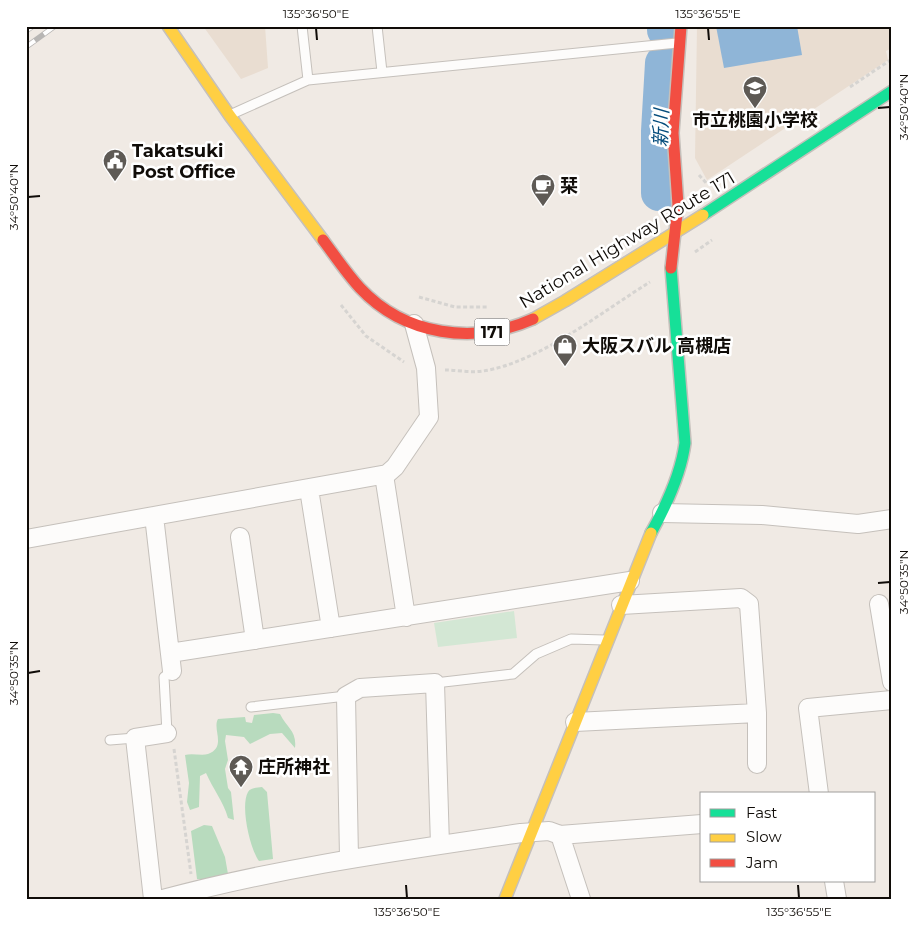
<svg xmlns="http://www.w3.org/2000/svg" width="918" height="925" font-family="Montserrat,'Noto Sans JP',sans-serif">
<style>
.built{fill:#e9ddd1}
.green{fill:#d3e7d4}
.forest{fill:#b8dbbe}
.water{fill:#8fb5d7}
.lines{fill:none;stroke-linecap:round;stroke-linejoin:round}
.river{stroke:#8fb5d7;stroke-width:36}
.lane-casing{stroke:#c5c0bb;stroke-width:11}
.street-casing{stroke:#c5c0bb;stroke-width:20}
.fast-casing{stroke:#c5c0bb;stroke-width:14}
.slow-casing{stroke:#c5c0bb;stroke-width:14}
.jam-casing{stroke:#c5c0bb;stroke-width:14}
.path{stroke:#d6d4d1;stroke-width:3;stroke-dasharray:4 2.5;stroke-linecap:butt}
.lane{stroke:#fdfcfb;stroke-width:9}
.street{stroke:#fdfcfb;stroke-width:18}
.fast{stroke:#16e098;stroke-width:11}
.slow{stroke:#ffcf43;stroke-width:11}
.jam{stroke:#f24e42;stroke-width:11}
.rail-casing{stroke:#b8b6b4;stroke-width:5.5}
.rail{stroke:#fff;stroke-width:4;stroke-dasharray:11;stroke-linecap:butt}
.ticks{fill:none;stroke:#100c08;stroke-width:2}
.labels{text-anchor:middle;dominant-baseline:central;stroke-width:5;stroke-linejoin:round;paint-order:stroke}
.shield{fill:#fff;stroke:#585552;stroke-width:1}
.shield-label{font-size:16px;font-weight:bold;fill:#100c08}
.poi-label{font-size:18px;font-weight:bold;fill:#100c08;stroke:#fff;text-anchor:start}
.street-label{font-size:18px;fill:#100c08;stroke:#fff}
.water-label{font-size:19px;font-style:italic;fill:#054c7c;stroke:#fff}
.neatline{fill:none;stroke:#100c08;stroke-width:2}
.ticks-label{font-size:12px;text-anchor:middle;fill:#100c08}
</style>
<rect width="100%" height="100%" fill="#f0eae4"/>
<path class="built" d="M203,26H265L268,68L241,79Z
M697,26H892V48L886,51L888,60L707,180L695,158Z"/>
<path class="green" d="M514,611L517,638L438,647L434,623Z"/>
<path class="forest" d="M273,713L280,714C287,728 297,731 295,748L282,733L270,734L250,744L244,737L226,735L225,741L228,760L225,769L228,788L231,792L234,820L228,818C223,801 213,789 206,773L200,776L199,807L190,810L187,802L189,783L185,755C192,753 202,756 208,754C227,747 212,729 218,719L245,717L246,722L252,723L254,715Z
M262,787L267,792L273,859L259,861C250,849 240,806 248,792C251,787 257,788 262,787Z
M204,825L212,826L225,857L228,874L212,879H197L191,831Z"/>
<path class="water" d="M716,26H797L802,55L724,68Z"/>
<g class="lines">
<path class="river" d="M665,30V26
M659,193V131L663,63"/>
<defs>
<path id="lane" d="M302,26L308,80
M377,26L382,72
M232,114L308,80L677,43
M435,683L513,674L536,654L571,639L604,640
M251,707L346,696
M167,733L164,677L172,671
M110,740L135,738"/>
<path id="street" d="M384,475L406,617
M309,489L331,628
M662,513L762,515L858,524L892,519
M154,516L172,671
M240,537L255,640
M26,539L387,474L395,467L429,417L426,368L414,324
M879,604L892,682
M621,605L741,598L749,604L757,713V764
M170,653L630,581
M575,722L757,713
M819,794L808,708L892,700
M560,835L581,899
M349,858L346,696L360,688L435,683L440,845
M834,881L837,899
M153,899L135,738L167,733
M163,899C281,867 400,851 521,833L549,831L560,835L702,824"/>
<path id="fast" d="M703,215L892,91
M651,533C666,506 681,474 685,443L671,268"/>
<path id="slow" d="M168,26L230,116L323,240
M533,319L565,301L703,215
M505,899L651,533"/>
<path id="jam" d="M323,240C335,256 347,274 360,288C405,336 474,345 533,319
M671,268L678,205L673,133L681,26"/>
</defs>
<use href="#lane" class="lane-casing"/>
<use href="#street" class="street-casing"/>
<use href="#fast" class="fast-casing"/>
<use href="#slow" class="slow-casing"/>
<use href="#jam" class="jam-casing"/>
<path class="path" d="M850,87L892,59
M699,175L707,184L708,183
M695,252L712,240
M419,297L455,307H489
M341,305L366,336L404,362
M445,370C457,370 471,373 483,371C538,363 603,311 650,282
M174,749L191,874"/>
<use href="#lane" class="lane"/>
<use href="#street" class="street"/>
<use href="#fast" class="fast"/>
<use href="#slow" class="slow"/>
<use href="#jam" class="jam"/>
<defs>
<path id="rail" d="M26,31L33,26
M26,47L55,26"/>
</defs>
<use href="#rail" class="rail-casing"/>
<use href="#rail" class="rail"/>
</g>
<path class="ticks" d="M316,28L317,40M708,28L709,40M878,108L890,107M28,197L40,196M878,583L890,582M28,673L40,671M406,885L407,898M798,885L799,898"/>
<defs>
<symbol id="school-pin" viewBox="-11 -11 22 30"><path d="M0 17L-7.5 6A9.5 9.5 0 1 1 7.5 6Z" fill="#5e5a55" stroke="#fff"/><path d="M0-5L7-2L0 1L-7-2ZM-4 1L0 2.5L4 1V4Q0 6-4 4Z" fill="#fff"/></symbol>
<symbol id="civic-pin" viewBox="-11 -11 22 30"><path d="M0 17L-7.5 6A9.5 9.5 0 1 1 7.5 6Z" fill="#5e5a55" stroke="#fff"/><path d="M-.6-6.5H3V-4.5H.6V-3L4-1V1h2V6H-6V1h2V-1L-.6-3ZM-1.2 2.5V6h2.4V2.5Z" fill="#fff"/></symbol>
<symbol id="cafe-pin" viewBox="-11 -11 22 30"><path d="M0 17L-7.5 6A9.5 9.5 0 1 1 7.5 6Z" fill="#5e5a55" stroke="#fff"/><path d="M-5.5-4.5H6V0H3Q3 3.5 0 3.5H-2.5Q-5.5 3.5-5.5 0ZM3-3.2v2h1.7v-2ZM-6 4.5H4V6H-6Z" fill="#fff"/></symbol>
<symbol id="shop-pin" viewBox="-11 -11 22 30"><path d="M0 17L-7.5 6A9.5 9.5 0 1 1 7.5 6Z" fill="#5e5a55" stroke="#fff"/><path d="M-5-2.5h2.3a2.7 3.5 0 0 1 5.4 0H5L5.5 6h-11ZM-1.5-2.5h3a1.5 2.3 0 0 0-3 0Z" fill="#fff"/></symbol>
<symbol id="temple-pin" viewBox="-11 -11 22 30"><path d="M0 17L-7.5 6A9.5 9.5 0 1 1 7.5 6Z" fill="#5e5a55" stroke="#fff"/><path d="M0-6L5-2H3V0L6.5 2.5H4V6H1.5V3h-3V6H-4V2.5H-6.5L-3 0V-2H-5Z" fill="#fff"/></symbol>
</defs>
<g fill-rule="evenodd">
<use href="#school-pin" x="741" y="74" width="28" height="38"/>
<use href="#civic-pin" x="101" y="147" width="28" height="38"/>
<use href="#cafe-pin" x="529" y="172" width="28" height="38"/>
<use href="#shop-pin" x="551" y="332" width="28" height="38"/>
<use href="#temple-pin" x="227" y="753" width="28" height="38"/>
</g>
<g class="labels">
<rect class="shield" x="474.5" y="318.5" width="35" height="27" rx="4"/>
<g class="shield-label">
<text x="492" y="332">171</text>
</g>
<g class="poi-label">
<text x="755" y="120" text-anchor="middle">市立桃園小学校</text>
<text x="132" y="151">Takatsuki<tspan x="132" dy="21">Post Office</tspan></text>
<text x="560" y="186">栞</text>
<text x="582" y="346">大阪スバル 高槻店</text>
<text x="258" y="767">庄所神社</text>
</g>
<g class="street-label">
<text transform="translate(627 240) rotate(-31)">National Highway Route 171</text>
</g>
<g class="water-label">
<text transform="translate(661 128) rotate(-88)">新川</text>
</g>
</g>
<rect width="918" height="925" fill="none" stroke="#ffffff" stroke-width="55"/>
<rect x="700" y="792" width="175" height="90" fill="#ffffff" stroke="#9f9e9c"/>
<rect x="710" y="809" width="25" height="8" fill="#16e098" stroke="#9f9e9c"/>
<text x="746" y="818" font-size="15" fill="#100c08">Fast</text>
<rect x="710" y="834" width="25" height="8" fill="#ffcf43" stroke="#9f9e9c"/>
<text x="746" y="842" font-size="15" fill="#100c08">Slow</text>
<rect x="710" y="859" width="25" height="8" fill="#f24e42" stroke="#9f9e9c"/>
<text x="746" y="868" font-size="15" fill="#100c08">Jam</text>
<rect x="28" y="28" width="862" height="870" class="neatline"/>
<g class="ticks-label">
<text x="316" y="18">135°36'50"E</text>
<text x="708" y="18">135°36'55"E</text>
<text transform="translate(904 107) rotate(-90)" y="4">34°50'40"N</text>
<text transform="translate(14 197) rotate(-90)" y="4">34°50'40"N</text>
<text transform="translate(904 582) rotate(-90)" y="4">34°50'35"N</text>
<text transform="translate(14 673) rotate(-90)" y="4">34°50'35"N</text>
<text x="407" y="916">135°36'50"E</text>
<text x="799" y="916">135°36'55"E</text>
</g>
</svg>
